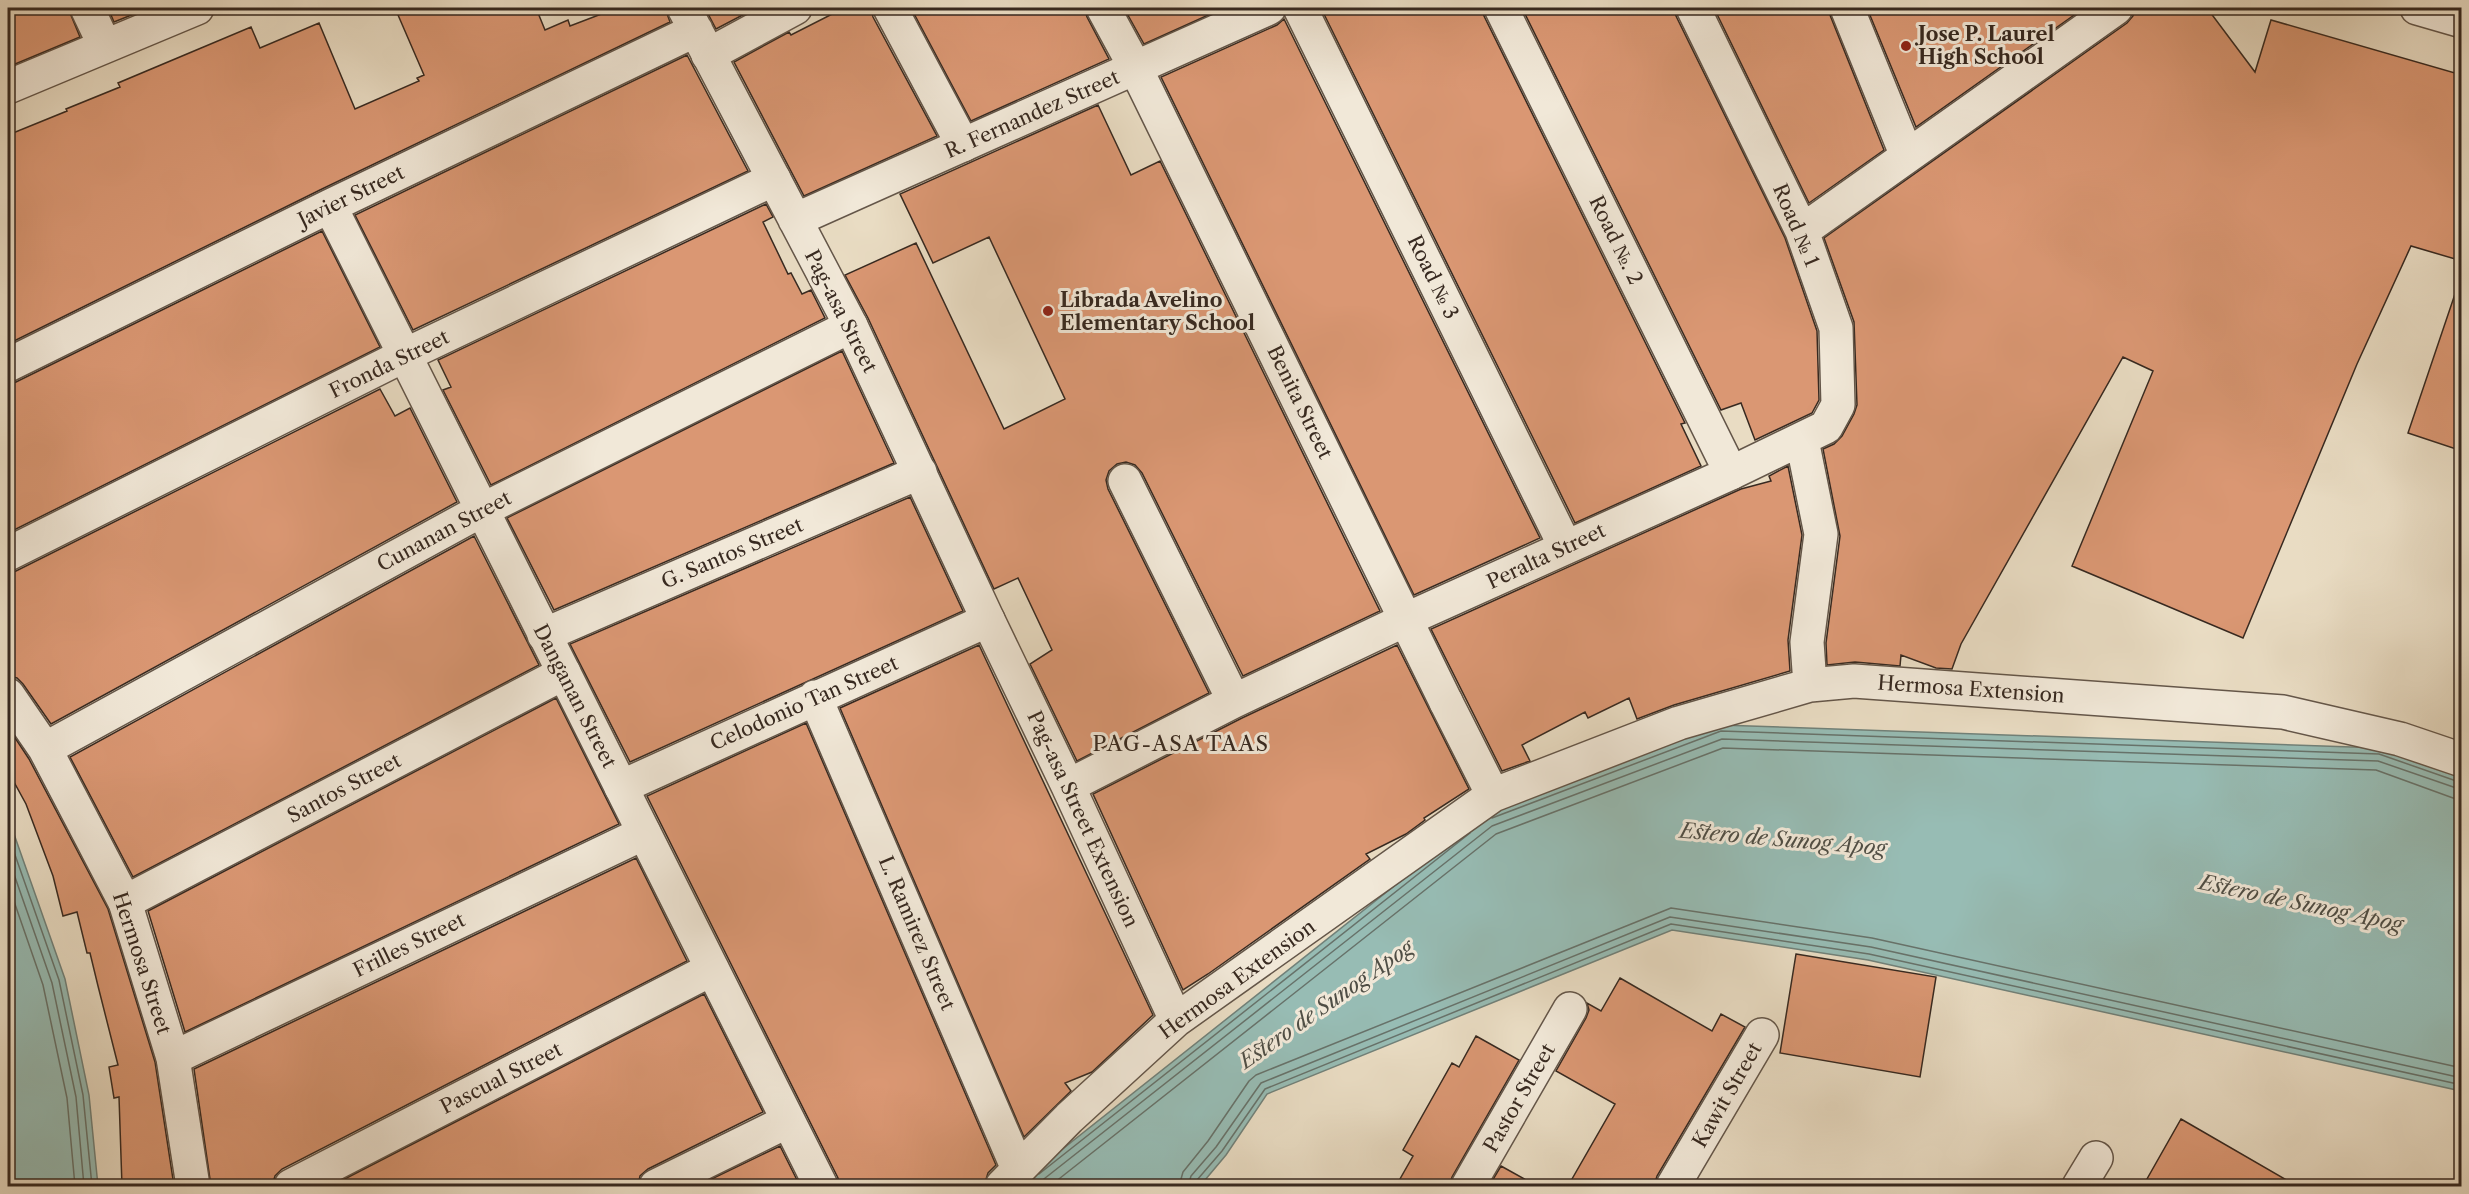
<svg xmlns="http://www.w3.org/2000/svg" width="2469" height="1194" font-family="'Libre Caslon Text',serif">
<style>
.water{fill:#97bcb4;stroke:#718179;stroke-width:1.5}
.lines{fill:none;stroke-linecap:round;stroke-linejoin:round}
.shore{stroke:#67726a;stroke-width:1.5}
.building{fill:#da9773;stroke:#372920;stroke-width:1.5}
.pedestrian-casing{stroke:#645649;stroke-width:36}
.minor-casing{stroke:#645649;stroke-width:36}
.tertiary-casing{stroke:#645649;stroke-width:36}
.pedestrian{stroke:#f1e8d8;stroke-width:33}
.minor{stroke:#f1e8d8;stroke-width:33}
.tertiary{stroke:#f1e8d8;stroke-width:33}
.poi-dot{fill:#8f2418;stroke:#f1e8d8;stroke-width:2}
.labels{text-anchor:middle;dominant-baseline:central;stroke-width:6;stroke-linejoin:round;paint-order:stroke}
.poi-label{font-size:20px;font-weight:bold;fill:#372920;stroke:#f1e8d8;text-anchor:start}
.street-label{font-size:20px;fill:#372920;stroke:#f1e8d8}
.neighbourhood-label{font-size:21px;letter-spacing:1.5px;fill:#372920;stroke:#f1e8d8}
.water-label{font-size:21px;font-style:italic;fill:#4f4e45;stroke:#f1e8d8}
</style>
<rect width="100%" height="100%" fill="#e9dcc3"/>
<filter id="stains"><feTurbulence type="fractalNoise" baseFrequency=".00333" numOctaves="4"/><feColorMatrix values="0 0 0 0 .2 0 0 0 0 .09 0 0 0 0 .02 0 0 0 .5 -.17"/></filter>
<radialGradient id="worn" r=".72"><stop offset=".6" stop-color="#630" stop-opacity="0"/><stop offset="1" stop-color="#630" stop-opacity=".3"/></radialGradient>
<path class="water" d="M1720,725L2381,748L2461,777V1091L1868,960L1672,930L1267,1094L1226,1155L1200,1186H1016L1485,814Z
M8,817L65,979L89,1095L98,1186H8Z"/>
<g class="lines">
<path class="shore" d="M1492,818L1721,731L2379,754L2462,783
M8,835L59,980L83,1095L92,1186
M8,857L52,983L76,1097L84,1186
M8,884L43,985L67,1098L75,1186
M1039,1174L1470,833
M1035,1186L1492,826L1722,739L2378,761L2462,790
M1050,1186L1496,834L1723,748L2376,770L2453,798L2462,799
M1179,1186L1183,1172L1208,1141L1249,1081L1256,1075L1671,908L1872,938L2462,1068
M1188,1186L1191,1176L1216,1147L1261,1083L1670,917L1871,947L2462,1078
M1196,1186L1197,1180L1222,1151L1265,1089L1671,924L1869,954L2462,1085"/>
</g>
<path class="building" d="M8,8H68L80,37L8,67Z
M108,8H149L114,22Z
M395,8H536L545,30L568,20L570,26L617,8H665L670,22L322,189L8,344V135L67,111L66,109L120,87L118,83L251,27L260,48L319,23L355,109L419,81L417,78L424,75Z
M705,8H756L716,29Z
M844,8H871L873,17L937,136L804,196L734,62L789,32L791,35Z
M911,8H1084L1087,17L1109,59L971,121Z
M1124,8H1224L1144,44Z
M1321,8H1482L1484,16L1685,423L1681,424L1701,466L1575,523Z
M1522,8H1674L1676,16L1785,238L1817,331L1819,400L1812,413L1755,440L1741,403L1721,410Z
M1714,8H1829L1830,15L1884,150L1809,203Z
M1867,8H2084L1916,127Z
M2135,8H2207L2255,72L2271,20L2462,75V261L2411,246L2357,364L2243,638L2072,566L2153,371L2123,357L1961,644L1952,669L1936,668L1901,655L1900,666L1855,662L1827,665L1826,643L1840,536L1823,449L1834,444L1842,436L1854,414L1857,405L1854,322L1824,238L2127,23L2133,16Z
M1284,19L1540,538L1414,595L1161,77L1277,25Z
M687,55L748,171L413,330L355,215Z
M1098,105L1131,175L1160,161L1380,611L1243,676L1142,473L1135,465L1126,462L1117,464L1109,471L1106,480L1108,489L1209,693L1077,761L1030,664L1052,650L1018,578L994,589L868,318L845,275L916,243L1004,429L1065,399L989,237L933,263L900,194Z
M766,204L773,217L763,222L788,274L791,273L802,294L811,290L825,318L491,485L443,390L451,387L438,360Z
M322,231L380,347L8,533V384L16,382Z
M2456,291H2462V451L2408,433Z
M842,351L894,463L554,610L507,518Z
M380,389L395,416L410,408L457,502L51,724L23,684L17,678L8,676V573L16,571Z
M1788,466L1802,535L1788,640L1790,671L1674,705L1637,719L1629,698L1588,718L1585,712L1522,745L1530,761L1502,771L1431,629L1741,489L1771,481L1769,476Z
M910,497L963,611L630,762L570,644Z
M474,536L539,665L133,877L70,757Z
M979,645L1153,1015L1092,1072L1065,1083L1071,1091L1024,1137L840,708Z
M1397,645L1469,789L1424,818L1425,820L1406,834L1366,854L1370,859L1208,974L1183,990L1093,794L1242,718Z
M556,698L619,824L185,1032L148,911Z
M806,723L996,1165L988,1173L984,1186H840L838,1178L647,796Z
M8,727L29,759L108,909L155,1062L174,1186H122L119,1097L114,1098L109,1067L118,1065L98,986L90,953H87L77,912L63,916L53,876L26,804L8,771Z
M636,858L687,961L282,1169L275,1176L272,1186H211L194,1069Z
M1796,954L1936,977L1920,1077L1780,1053Z
M1620,978L1712,1031L1721,1014L1745,1027L1657,1176L1654,1186H1568L1615,1104L1556,1071L1586,1018L1589,1010L1587,1003L1601,1011Z
M704,994L763,1112L648,1169L640,1176L638,1186H331Z
M1476,1036L1519,1060L1452,1177L1449,1186H1396L1413,1156L1403,1150L1452,1063L1459,1067Z
M2181,1119L2297,1186H2143Z
M780,1146L800,1186H697Z
M1501,1166L1537,1186H1489Z"/>
<g class="lines">
<defs>
<path id="pedestrian" d="M890,8L963,145
M1693,8L1802,231L1836,328L1838,405L1826,427L1731,473
M1847,8L1907,156
M708,55L795,8
M1802,231L2116,8
M1802,440L1821,534L1807,642L1810,685
M1125,481L1234,701
M482,510L851,326
M8,554L405,355L774,179
M544,635L920,472
M815,697L1018,1169
M1068,786L1234,701L1407,619
M621,787L988,620L1068,786L1176,1020
M1493,795L1679,723L1810,685L1854,681L2283,712L2400,739L2462,760
M125,902L564,673
M173,1058L644,833
M291,1186L712,969
M656,1186L788,1121
M1002,1186L1069,1118L1176,1020L1493,795L1446,702"/>
<path id="minor" d="M87,8L105,46
M684,8L851,326L988,620
M1103,8L1135,67L1446,702
M1300,8L1565,546
M8,87L197,8
M330,206L821,1186
M795,220L1269,8
M8,365L330,206L696,30
M1407,619L1731,473L1501,8
M8,695L45,749L125,902L173,1058L193,1186
M45,749L482,510
M1468,1186L1570,1009
M1673,1186L1762,1035
M2079,1186L2096,1158"/>
<path id="tertiary" d="M2417,8L2462,21"/>
</defs>
<use href="#pedestrian" class="pedestrian-casing"/>
<use href="#minor" class="minor-casing"/>
<use href="#tertiary" class="tertiary-casing"/>
<use href="#pedestrian" class="pedestrian"/>
<use href="#minor" class="minor"/>
<use href="#tertiary" class="tertiary"/>
</g>
<g class="poi-dot">
<circle cx="1906" cy="46" r="6"/>
<circle cx="1048" cy="311" r="6"/>
</g>
<g class="labels">
<g class="poi-label">
<text x="1918" y="34">Jose P. Laurel<tspan x="1918" dy="23">High School</tspan></text>
<text x="1060" y="300">Librada Avelino<tspan x="1060" dy="23">Elementary School</tspan></text>
</g>
<g class="street-label">
<text transform="translate(1032 114) rotate(-24)">R. Fernandez Street</text>
<text transform="translate(351 196) rotate(-26)">Javier Street</text>
<text transform="translate(1796 225) rotate(67)">Road № 1</text>
<text transform="translate(1616 240) rotate(64)">Road №. 2</text>
<text transform="translate(1433 277) rotate(64)">Road № 3</text>
<text transform="translate(841 311) rotate(63)">Pag-asa Street</text>
<text transform="translate(389 364) rotate(-26)">Fronda Street</text>
<text transform="translate(1300 402) rotate(64)">Benita Street</text>
<text transform="translate(444 531) rotate(-28)">Cunanan Street</text>
<text transform="translate(732 553) rotate(-23)">G. Santos Street</text>
<text transform="translate(1546 556) rotate(-25)">Peralta Street</text>
<text transform="translate(1971 689) rotate(4)">Hermosa Extension</text>
<text transform="translate(575 696) rotate(63)">Danganan Street</text>
<text transform="translate(804 703) rotate(-24)">Celodonio Tan Street</text>
<text transform="translate(344 788) rotate(-28)">Santos Street</text>
<text transform="translate(1083 819) rotate(65)">Pag-asa Street Extension</text>
<text transform="translate(917 933) rotate(67)">L. Ramirez Street</text>
<text transform="translate(409 945) rotate(-26)">Frilles Street</text>
<text transform="translate(142 963) rotate(72)">Hermosa Street</text>
<text transform="translate(1237 979) rotate(-36)">Hermosa Extension</text>
<text transform="translate(501 1078) rotate(-27)">Pascual Street</text>
<text transform="translate(1727 1095) rotate(-60)">Kawit Street</text>
<text transform="translate(1519 1098) rotate(-60)">Pastor Street</text>
</g>
<g class="neighbourhood-label">
<text x="1181" y="743">PAG-ASA TAAS</text>
</g>
<g class="water-label">
<text transform="translate(1783 839) rotate(5)">Estero de Sunog Apog</text>
<text transform="translate(2301 903) rotate(12)">Estero de Sunog Apog</text>
<text transform="translate(1326 1004) rotate(-35)">Estero de Sunog Apog</text>
</g>
</g>
<rect width="2469" height="1194" fill="none" stroke="#e9dcc3" stroke-width="30"/>
<rect x="9" y="9" width="2451" height="1176" fill="none" stroke="#372920" stroke-width="3"/>
<rect x="15" y="15" width="2439" height="1164" fill="none" stroke="#372920" stroke-width="1.5"/>
<rect width="100%" height="100%" filter="url(#stains)"/>
<rect width="100%" height="100%" fill="url(#worn)"/>
</svg>
